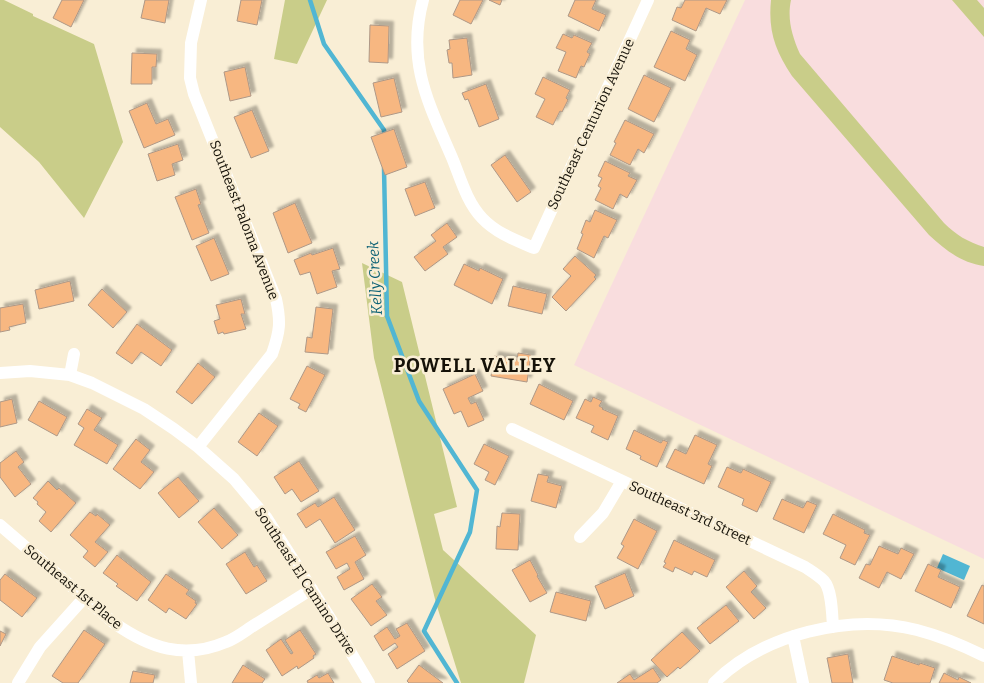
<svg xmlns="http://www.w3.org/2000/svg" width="984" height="683" font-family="Bitter,serif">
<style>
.education{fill:#f9ddde}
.green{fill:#c9cd89}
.water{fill:#51b6d3}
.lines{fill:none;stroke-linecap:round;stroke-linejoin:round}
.stream{stroke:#51b6d3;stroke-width:4.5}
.building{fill:#f7b781;stroke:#ae9887;filter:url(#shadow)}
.street{stroke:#fff;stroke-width:12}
.labels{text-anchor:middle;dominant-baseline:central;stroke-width:5;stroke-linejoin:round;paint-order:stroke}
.street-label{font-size:14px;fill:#151108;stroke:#f9eed5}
.water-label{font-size:15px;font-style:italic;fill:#0c6175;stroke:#f9eed5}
.district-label{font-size:19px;font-weight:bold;letter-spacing:1px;fill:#151108;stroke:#f9eed5}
</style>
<defs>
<filter id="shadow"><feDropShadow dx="4.5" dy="-4.5" stdDeviation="1" flood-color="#0004"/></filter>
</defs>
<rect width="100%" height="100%" fill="#f9eed5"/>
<path class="education" d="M745,0H984V559L574,365Z"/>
<path class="green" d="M0,0H4L33,14V16L94,44L123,142L84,218L39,162L0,127Z
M285,0H327L297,64L274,59Z
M771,0H791C787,19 792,36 800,54L944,223C956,235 968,242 984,247V266C962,263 945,250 929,235L792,76C775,50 768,31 771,0Z
M952,0H977L984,8V37Z
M362,263L402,282L457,507L434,514L443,550L536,635L524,683H461L436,603L374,358Z"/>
<path class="water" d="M943,554L970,566L964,580L937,568Z"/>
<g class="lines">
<path class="stream" d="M310,0L324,44L384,130V138
M384,168L387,316L419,401L477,490L470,532L424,631L457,683"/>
</g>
<path class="building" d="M62,0H84L71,27L53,18Z
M145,0H169L165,23L141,18Z
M241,0H262L257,25L237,21Z
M460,0H483L471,24L453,15Z
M489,0H502L500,5Z
M575,0H596L592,9L606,15L599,31L568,16Z
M685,0H727L720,14L706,8L696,31L672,20L677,7L681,8Z
M370,25L389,26L388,63L369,62Z
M671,31L690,40L686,49L697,55L685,81L654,67Z
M563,34L572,38L574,35L592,43L587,52L590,54L584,67L581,66L576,78L558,71L566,52L556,48Z
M467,38L472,75L453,78L452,63H449L447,50L450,49L449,40Z
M132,53L157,54L156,67H152V84H131Z
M245,67L251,96L230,101L224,72Z
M644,75L671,88L654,122L628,109Z
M543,77L570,90L566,98L568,100L562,112L560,111L553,125L536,117L545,99L535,94Z
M394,78L402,112L381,117L373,83Z
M486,84L499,119L479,127L468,99L465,100L462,93Z
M147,103L156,124L168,119L175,135L144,148L129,111Z
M252,110L269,151L251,158L234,117Z
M625,120L654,134L644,153L638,149L630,165L610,155L616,143L614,142Z
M394,129L407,167L385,175L371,137Z
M178,144L183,160L172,164L175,175L157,181L148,154Z
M505,155L531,192L517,202L491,165Z
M605,161L630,173L628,176L637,180L627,198L620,194L613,209L595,200L601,188L598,186L602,178L598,176Z
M425,182L435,208L415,216L405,189Z
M196,189L201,204L198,205L209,233L192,240L175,197Z
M295,203L312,243L288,253L273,213Z
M595,210L617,220L608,238L604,236L594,258L577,249L583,234L581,233L586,220L590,222Z
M447,223L457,237L443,247L448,254L425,271L414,257L436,241L431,235Z
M214,238L229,274L211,281L196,246Z
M333,248L340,269L332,271L337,287L317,294L310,272L300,275L294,260L311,253L312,255Z
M575,256L596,275L594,277L596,279L566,311L552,297L571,276L563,269Z
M464,264L479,271L480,268L503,279L492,304L454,285Z
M70,281L74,301L39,309L35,290Z
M513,286L547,294L542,314L508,306Z
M102,289L127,312L113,328L88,305Z
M241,299L245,314H241L246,329L224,334L223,332L218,334L214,321L220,319L216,305Z
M23,304L26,323L9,327L10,330L0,332V308Z
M316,307L333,309L328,354L305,352L307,337L312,338Z
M137,324L172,350L161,366L141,352L132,364L116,353Z
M518,353L531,355L527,382L491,376L494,356L517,360Z
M198,363L215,377L192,404L176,392Z
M307,366L325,375L306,412L298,408L300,404L290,399Z
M475,374L483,391L468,398L471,404L476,402L484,420L468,427L461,411L454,414L443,389Z
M539,384L573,401L564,420L530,404Z
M593,397L602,401L599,406L603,408L602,409L618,416L608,440L591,432L594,426L576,418L585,399L591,402Z
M12,399L17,423L0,427V402Z
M39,401L67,417L57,436L28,420Z
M87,409L102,418L94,430L118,445L107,464L74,445L84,428L78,424Z
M259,413L278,426L257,456L238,442Z
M634,430L661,443L663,440L668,442L657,467L640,459L641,456L626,449Z
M695,435L717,445L708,464L712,466L704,484L666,467L675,449L686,454Z
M136,439L150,450L141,462L154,472L140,489L113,469Z
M484,444L509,456L495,485L485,480L489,472L474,464Z
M16,451L24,462L18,467L31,484L15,497L0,477V463Z
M299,461L319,491L301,502L292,489L285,494L274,477Z
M727,467L741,473L743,469L771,482L757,512L742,505L744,499L718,487Z
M538,474L549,476L547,482L562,486L556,508L531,501Z
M178,477L199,501L179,518L158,493Z
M48,481L57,490L59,488L76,503L51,532L39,521L46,512L37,504L38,502L33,498Z
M334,497L355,530L335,543L320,519L306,528L297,514L315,503L318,507Z
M782,499L803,508L807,501L817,505L804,533L773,519Z
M214,508L238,535L222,549L198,522Z
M90,512L96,516L97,514L110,525L95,542L108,552L95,567L83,557L88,551L70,535Z
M502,513L520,514L518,550L496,549L497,526L500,527Z
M833,514L865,530L864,533L870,535L855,565L840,558L846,545L823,534Z
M634,519L657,531L638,569L617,558L624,546L621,544Z
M355,536L366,555L355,562L364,579L344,590L337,577L350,569L347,563L336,569L326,552Z
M674,540L715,560L707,577L694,571L692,575L675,567L673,572L663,567L666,563L664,562Z
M879,546L898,554L901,548L914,554L901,579L887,572L879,588L859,578L866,564L870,565Z
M245,552L254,567L257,565L267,581L246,594L226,564Z
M117,555L151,582L137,601L116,586L118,584L103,573Z
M530,560L538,575L537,576L547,593L530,602L512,570Z
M928,564L941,570L938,577L960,587L951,608L915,591Z
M744,571L757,586L751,592L766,608L754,619L726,587Z
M625,573L634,596L605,609L595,586Z
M5,574L37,598L22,617L0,600V580Z
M166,574L189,590L186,594L196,601L195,603L197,604L186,619L169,608L166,613L148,600Z
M372,584L382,597L376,601L387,615L371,626L351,599Z
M982,585L984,586V624L967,616Z
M556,592L591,601L586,621L550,612Z
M726,605L739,621L710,644L697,628Z
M407,623L425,651L397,669L388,654L398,647L395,643L383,651L374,636L387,627L395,639L400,636L396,629Z
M84,630L105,644L78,683H63L52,676Z
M300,630L316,654L313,656L314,658L298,669L297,666L282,676L266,650L281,639L291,654L293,653L285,640Z
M0,631L6,634L0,646Z
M682,632L700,651L680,669L678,667L667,677L651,660Z
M848,654L853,683H832L827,658Z
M892,656L919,665L920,663L935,668L930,683H893L884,680Z
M243,665L265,679L262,683H232Z
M419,665L443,683H409L407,681Z
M653,668L661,680L657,683H617L630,674L634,680Z
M133,671L155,675L153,683H130Z
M328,673L334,683H308L307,681L317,675L319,678Z
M944,673L958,680L959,677L971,683H939Z"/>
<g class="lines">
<path class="street" d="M423,0C406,63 429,104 453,160C461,180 467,202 482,218C496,233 515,240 534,248L648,0
M0,373L30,371L70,375L92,383L144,409L174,429L198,447L234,479L266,517L335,626L369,683
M70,375L74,354
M512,429L805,567C811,571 818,575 824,581C832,590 832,614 833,627
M198,447L272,354C280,331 281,322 276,299L194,94L190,78L191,43L201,0
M0,525L114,623C150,648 184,660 226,642C237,638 246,630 256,624C275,612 293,601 312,589
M580,537L603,513L622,481
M793,636L803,683
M188,651L191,683
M18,683L40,647L84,598
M714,683C763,634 849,613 917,630C940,636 962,645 984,656"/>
</g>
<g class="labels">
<g class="street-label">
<text transform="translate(591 124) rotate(-65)">Southeast Centurion Avenue</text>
<text transform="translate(244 220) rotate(69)">Southeast Paloma Avenue</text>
<text transform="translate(690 513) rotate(25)">Southeast 3rd Street</text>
<text transform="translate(305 581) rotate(57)">Southeast El Camino Drive</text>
<text transform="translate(73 587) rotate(40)">Southeast 1st Place</text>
</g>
<g class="water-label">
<text transform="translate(375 278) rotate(-93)">Kelly Creek</text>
</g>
<g class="district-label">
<text x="475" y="365">POWELL VALLEY</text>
</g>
</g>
</svg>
